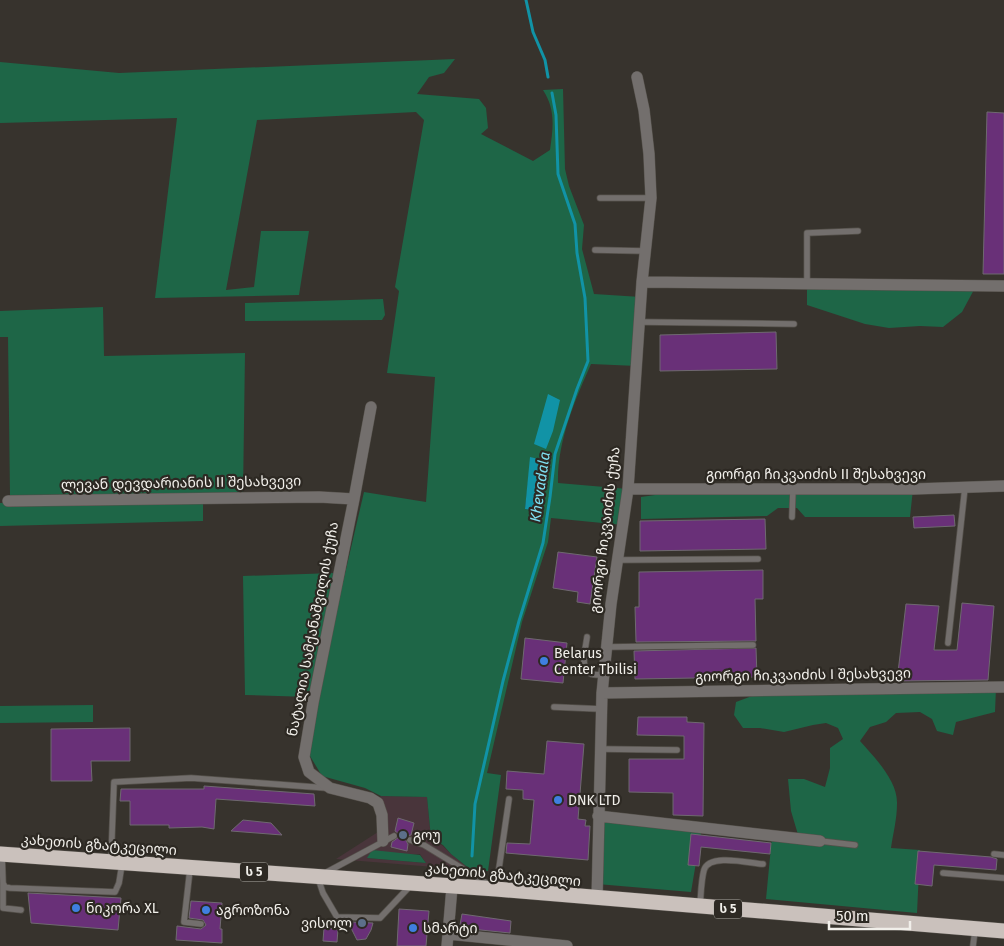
<svg xmlns="http://www.w3.org/2000/svg" width="1004" height="946" font-family="'Fira Sans','Noto Sans Georgian',sans-serif">
<style>
.commercial{fill:#49353b;fill-rule:evenodd}
.green{fill:#1e6647;fill-rule:evenodd}
.water{fill:#1193a6}
.lines{fill:none;stroke-linecap:round;stroke-linejoin:round}
.stream{stroke:#1193a6;stroke-width:3}
.building{fill:#693078;stroke:#6f6970}
.lane-casing{stroke:#55514b;stroke-width:7}
.street-casing{stroke:#55514b;stroke-width:12}
.highway-casing{stroke:#55514b;stroke-width:16}
.lane{stroke:#736f6d;stroke-width:5.5}
.street{stroke:#736f6d;stroke-width:11}
.highway{stroke:#cac1bc;stroke-width:15}
.shop-dot{fill:#3f7fe0;stroke:#2d2923;stroke-width:2}
.service-dot{fill:#5c6f8a;stroke:#2d2923;stroke-width:2}
.labels{text-anchor:middle;dominant-baseline:central;stroke-width:4.5;stroke-linejoin:round;paint-order:stroke}
.shield{fill:#2d2923;stroke:#b6b4ae;stroke-width:1}
.shield-label{font-size:12px;font-weight:bold;fill:#f1efea}
.street-label{font-size:14px;fill:#f1efea;stroke:#2d2923}
.poi-label{font-size:14px;fill:#f1efea;stroke:#2d2923;text-anchor:start}
.water-label{font-size:15px;font-style:italic;fill:#80e2f4;stroke:#2d2923}
</style>
<rect width="100%" height="100%" fill="#37332d"/>
<path class="commercial" d="M381,796L427,797L431,838L443,846L451,854L471,870L336,859L378,832L377,816L373,806ZM420,854L426,863L367,858Z"/>
<path class="green" d="M455,59L444,73L429,77L417,94L479,99L486,108L488,128L481,134L533,161L550,150C553,128 556,110 543,90L563,89L565,169L569,186L584,225L582,249L594,294L641,297L637,366L591,364C575,400 557,442 558,483L628,489L623,525L551,518L548,542L522,622L487,773L501,775L488,871L471,870L451,854L443,845L431,838L427,797L381,796L365,788L322,776L310,756L309,746L323,668L364,492L426,502L435,377L387,373L399,291L395,287L424,120L416,112L257,120L226,290L254,287L261,231H309L299,295L155,298L177,118L0,123V62L119,73ZM531,457L538,511L525,509Z
M807,284L976,286L962,312L943,327L920,326L889,328L865,324L807,305Z
M383,299L385,315L382,320L245,321V303Z
M103,307L104,356L245,353L243,494L10,495L8,337H0V311Z
M697,489H913L910,517H805L797,508H778L767,516L641,519V497Z
M0,503H203V521L0,526Z
M334,573L310,697L245,695L243,576Z
M996,688L995,712L956,722L953,735L937,731L932,719L920,712L896,713L886,722L870,727L860,741C875,758 898,781 897,804C897,819 893,834 891,848L920,850L917,913L766,899L772,836L799,838L791,811L788,779H804L825,787L830,768V748L843,739L838,728L826,723L813,725L784,732L760,728H743L734,715L736,702L765,691Z
M93,705V722L0,723V706Z
M598,816L702,827L691,892L597,884Z
M372,850L420,855L426,863L367,858Z"/>
<path class="water" d="M548,394L560,400L553,431L546,449L534,444Z
M530,457L543,460L542,492L538,511L525,509Z"/>
<g class="lines">
<path class="stream" d="M526,0L533,32L545,60L548,77
M472,856L475,804L503,681L519,621L543,543L550,497L555,454L577,389L588,361L585,298L577,253L575,224L558,174L556,115L552,93"/>
</g>
<path class="building" d="M987,112L1004,113V274H983Z
M776,332L777,369L660,371V335Z
M954,515L955,526L914,528L913,517Z
M765,519L766,549L640,551V521Z
M558,552L597,557L590,604L577,602L578,592L553,588Z
M763,570V599H755L756,641L636,642L635,607H639V572Z
M962,603L994,606L988,680L897,681L906,604L939,606L934,650H957Z
M525,638L567,643L563,683L521,679Z
M756,648L757,677L635,679L634,651Z
M638,717H687V722L704,723L703,816L673,815V793L629,792V759H684V736L637,735Z
M130,728V761H91L92,781H51V729Z
M547,741L584,744L578,819L586,820L585,826H590L588,860L506,853L507,843L530,844L534,800L523,799V790L506,789L507,771L544,774Z
M204,786L314,794L315,806L216,799L214,829L202,827L169,828V825H130V801H120L121,789H204Z
M398,818L414,823L411,835L407,836L405,839L408,844L407,851L391,847L392,842L399,837L398,833L395,831Z
M243,820L271,823L282,835L231,831Z
M691,834L771,843L770,854L701,847L699,866L688,865Z
M918,851L991,857L997,859L996,870L934,865L932,886L915,884Z
M28,893L121,898L118,930L31,923Z
M191,901L222,903L220,929H222V943L176,940L177,926L201,929L206,925L203,920L189,918Z
M399,909L429,911L426,946H397Z
M462,914L511,921L510,933L471,929V926L460,925Z
M351,922L373,923L371,930L366,939L357,940L351,928Z
M324,928L338,929L337,942L323,941Z"/>
<g class="lines">
<defs>
<path id="lane" d="M600,198H651
M595,250L645,251
M807,284V233L858,231
M640,322L794,324
M792,517L793,489
M617,560L758,559
M587,637C586,647 579,670 591,674C595,675 600,675 604,675
M948,643L965,487
M606,647L753,645
M554,707L601,709
M599,749L677,750
M410,840L424,845L488,884
M820,841L855,845
M2,854L3,883L5,887L10,888L115,892L119,883L122,864
M994,854L1004,855
M111,861L114,782L191,778L327,788
M190,869L184,922L201,924
M325,873L394,836
M943,873L1004,878
M318,878L323,893L337,917L380,918L411,885
M3,883V908L21,910
M496,889L509,799
M700,906C701,894 701,881 704,870C709,853 749,863 763,864
M973,946L975,930"/>
<path id="street" d="M642,282L1004,286
M371,407L354,499L313,703L304,757L309,772L330,788L370,798L378,803L382,815L383,841
M628,489H913L1004,486
M8,501L319,497L354,499
M602,693L1004,687
M598,816L820,841
M597,899L602,693L611,604L628,489L642,282L651,198L649,154L644,110L637,77
M448,934L567,946
M447,946L452,887"/>
<path id="highway" d="M0,854L496,889L1004,931"/>
</defs>
<use href="#lane" class="lane-casing"/>
<use href="#street" class="street-casing"/>
<use href="#highway" class="highway-casing"/>
<use href="#lane" class="lane"/>
<use href="#street" class="street"/>
<use href="#highway" class="highway"/>
</g>
<g class="shop-dot">
<circle cx="544" cy="661" r="5"/>
<circle cx="558" cy="800" r="5"/>
<circle cx="76" cy="908" r="5"/>
<circle cx="206" cy="910" r="5"/>
<circle cx="413" cy="928" r="5"/>
</g>
<g class="service-dot">
<circle cx="403" cy="835" r="5"/>
<circle cx="362" cy="923" r="5"/>
</g>
<g class="labels">
<g class="shield">
<rect x="240" y="862.5" width="28" height="19" rx="4"/>
<rect x="714" y="899.5" width="28" height="19" rx="4"/>
</g>
<g class="shield-label">
<text x="254" y="872">ს 5</text>
<text x="728" y="909">ს 5</text>
</g>
<g class="street-label">
<text x="816" y="474">გიორგი ჩიკვაიძის II შესახვევი</text>
<text transform="translate(181 483) rotate(-1)">ლევან დევდარიანის II შესახვევი</text>
<text transform="translate(605 530) rotate(-83)">გიორგი ჩიკვაიძის ქუჩა</text>
<text transform="translate(313 629) rotate(-79)">ნატალია სამქანაშვილის ქუჩა</text>
<text transform="translate(803 675) rotate(-1)">გიორგი ჩიკვაიძის I შესახვევი</text>
<text transform="translate(99 845) rotate(4)">კახეთის გზატკეცილი</text>
<text transform="translate(503 875) rotate(5)">კახეთის გზატკეცილი</text>
</g>
<g class="poi-label">
<text x="554" y="653">Belarus<tspan x="554" dy="16">Center Tbilisi</tspan></text>
<text x="568" y="800">DNK LTD</text>
<text x="413" y="835">გოუ</text>
<text x="86" y="908">ნიკორა XL</text>
<text x="216" y="910">აგროზონა</text>
<text x="352" y="923" text-anchor="end">ვისოლ</text>
<text x="423" y="928">სმარტი</text>
</g>
<g class="water-label">
<text transform="translate(540 487) rotate(-82)">Khevadala</text>
</g>
</g>
<path d="M829 921v8h81v-8" fill="none" stroke="#f1efea" stroke-width="2.5"/>
<text x="836" y="921" font-size="15" fill="#f1efea" stroke="#2d2923" stroke-width="4" paint-order="stroke">50 m</text>
</svg>
